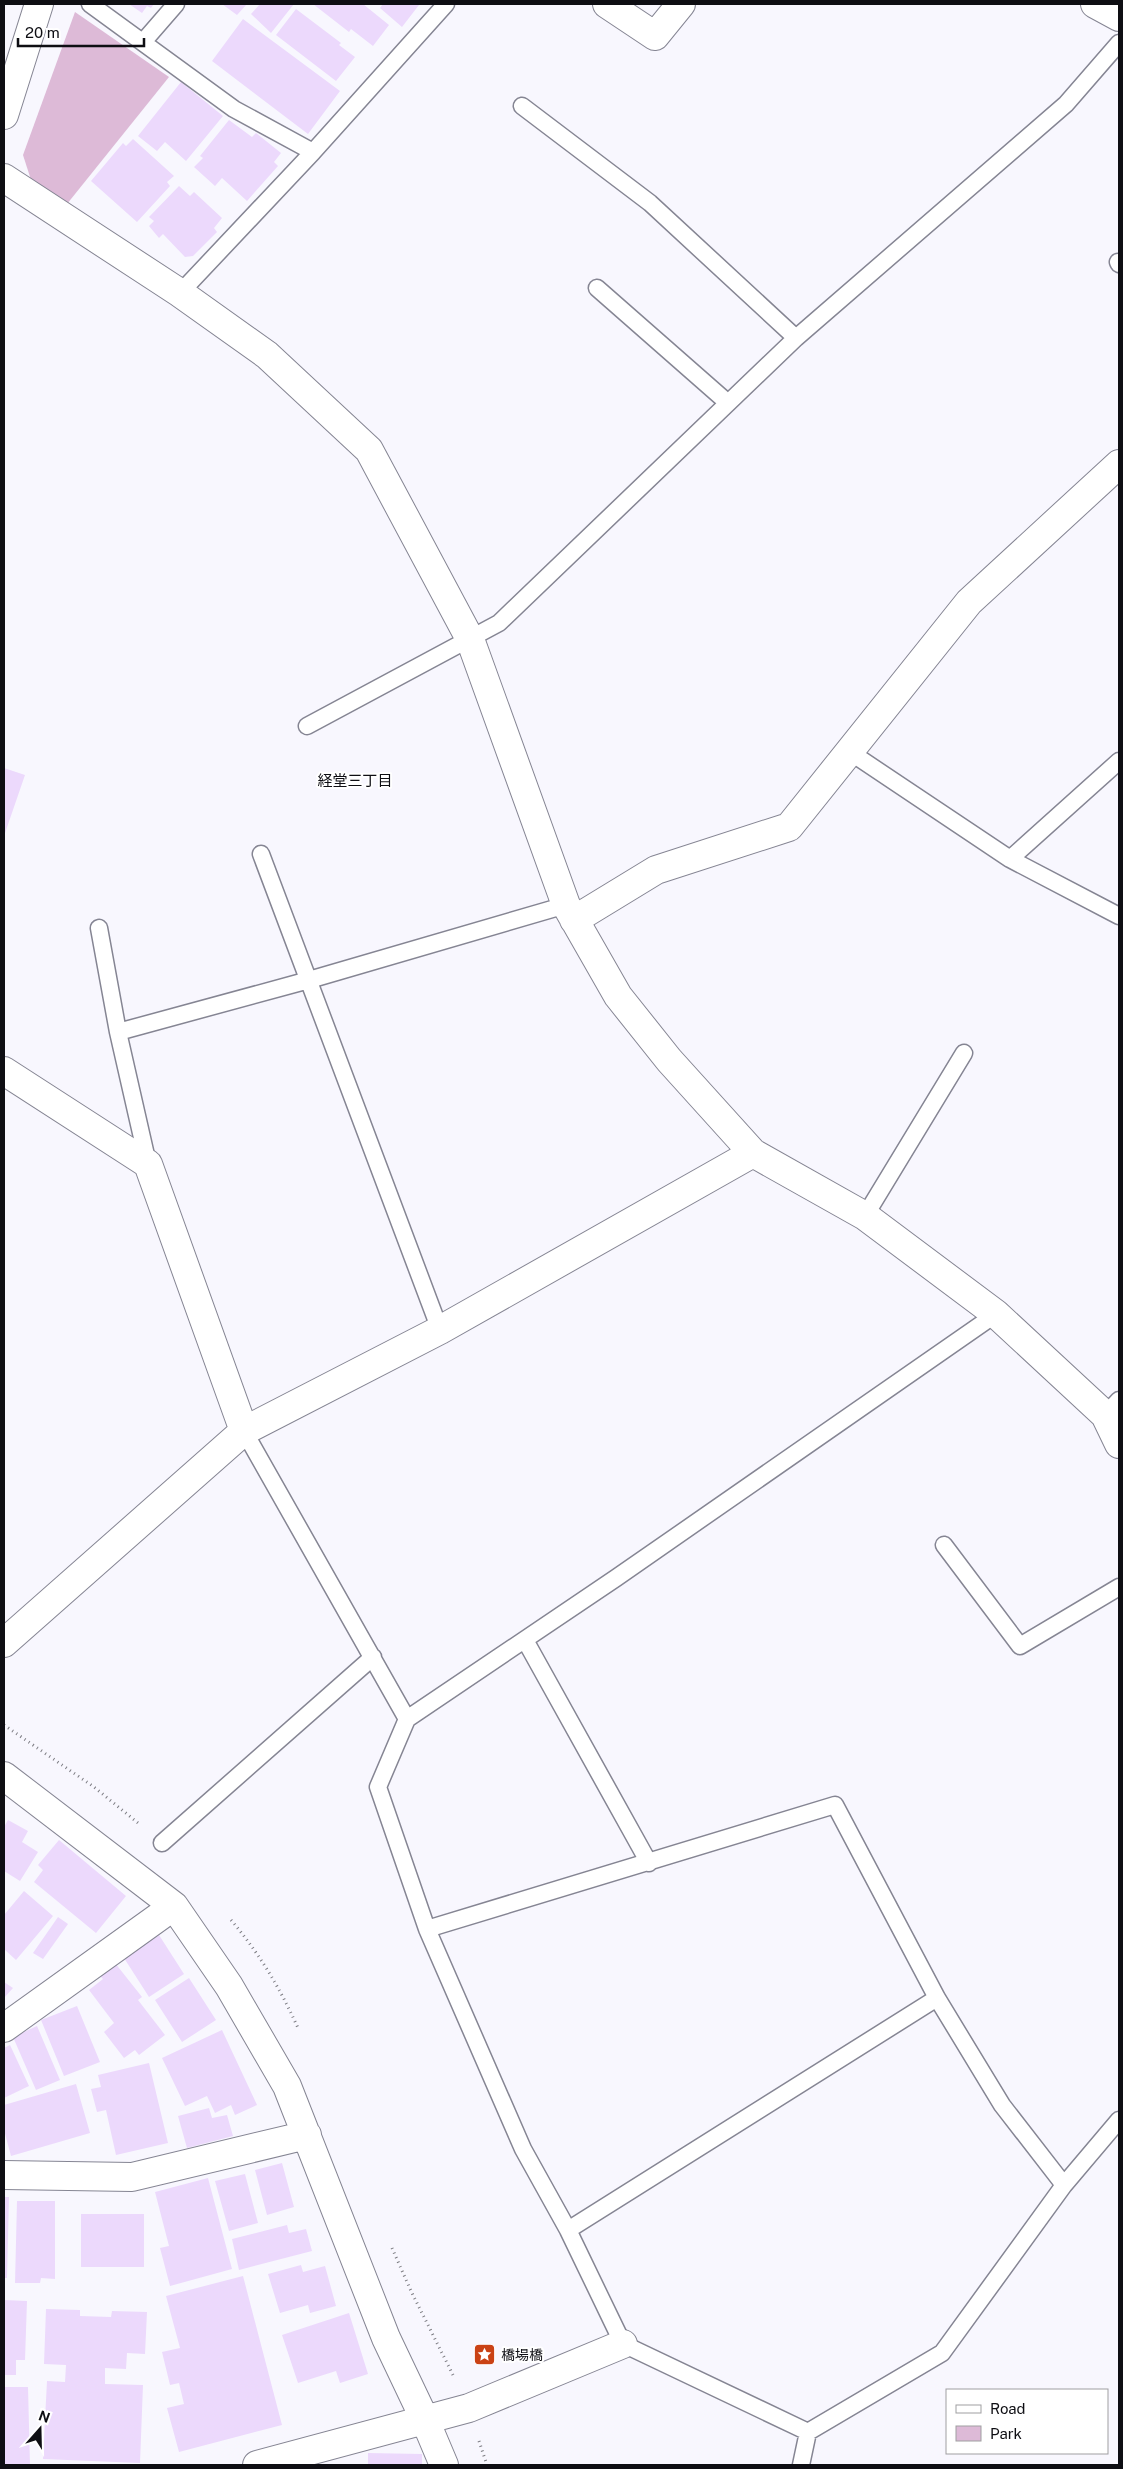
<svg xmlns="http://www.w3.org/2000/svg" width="1123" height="2469" font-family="'Public Sans','Noto Sans JP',sans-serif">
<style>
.green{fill:#ddbad7}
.building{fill:#ecd9fc}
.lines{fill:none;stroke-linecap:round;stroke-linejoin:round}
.service-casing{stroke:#858593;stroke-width:19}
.minor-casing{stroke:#858593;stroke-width:30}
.tertiary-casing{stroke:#858593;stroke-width:30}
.path{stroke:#7d7d83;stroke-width:3;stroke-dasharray:1 4;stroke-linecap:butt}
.service{stroke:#fff;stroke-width:16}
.minor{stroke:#fff;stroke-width:28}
.tertiary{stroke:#fff;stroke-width:28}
.labels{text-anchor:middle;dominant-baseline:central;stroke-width:4;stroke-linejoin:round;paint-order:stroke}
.poi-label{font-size:14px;fill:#0e0e13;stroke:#fff;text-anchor:start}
.neighbourhood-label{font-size:15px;fill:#0e0e13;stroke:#fff}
</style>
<rect width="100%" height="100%" fill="#f8f7fe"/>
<path class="green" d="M75,12L169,77L67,204L31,180L23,155Z"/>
<path class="building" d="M129,4H154L151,8L147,6L142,13Z
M222,4H247L237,15Z
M260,4H294L271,33L251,14Z
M313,4H363L389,25L373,46L351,29L349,32Z
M383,4H417L419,5L402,27L380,8Z
M296,9L341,43L339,45L355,57L336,81L276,35Z
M243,19L340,91L308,134L212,61Z
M181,82L223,116L186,161L165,142L157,151L138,136Z
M229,120L252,137L256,133L281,153L274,162L278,166L247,201L222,178L215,186L194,167L203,158L200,156Z
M133,139L174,176L167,182L170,186L137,222L91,181L123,143L126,146Z
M179,186L190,196L194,192L222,218L214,228L217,232L193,256L185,257L163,234L159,238L149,226L154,221L149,217Z
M4,768L25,775L4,836Z
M8,1820L28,1831L22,1842L38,1852L20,1881L4,1871V1827Z
M59,1840L126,1896L96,1933L34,1882L43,1870L38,1865Z
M24,1891L53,1916L16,1960L4,1949V1915Z
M58,1917L68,1924L43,1959L33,1953Z
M159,1935L184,1974L149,1997L124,1958Z
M115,1963L142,1997L138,2000L165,2035L139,2055L135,2050L124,2058L104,2032L114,2023L89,1990L103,1979L99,1975Z
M189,1978L216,2020L182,2042L155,2000Z
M4,1982L13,1988L4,1998Z
M77,2006L100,2062L64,2076L41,2020Z
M37,2026L60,2080L36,2090L13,2037Z
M222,2030L257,2105L235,2115L231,2105L215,2113L207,2096L185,2106L162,2058Z
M10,2045L29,2086L4,2098V2048Z
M149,2063L168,2143L116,2155L106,2110L97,2112L91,2089L101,2087L98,2075Z
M76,2084L90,2133L11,2156L4,2130V2105Z
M209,2108L212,2118L227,2115L233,2136L187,2148L178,2116Z
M282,2163L294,2207L267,2215L255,2170Z
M245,2174L258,2223L229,2231L215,2181Z
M208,2178L232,2269L170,2286L160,2248L169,2246L155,2192Z
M4,2197H9L7,2278H4Z
M17,2201H55V2279L41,2278L40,2283H15Z
M81,2214H144V2267H81Z
M287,2225L289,2233L306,2229L312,2251L239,2270L232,2239Z
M301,2265L303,2272L325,2266L336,2306L310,2313L308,2305L280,2313L268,2274Z
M243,2276L282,2425L179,2452L167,2408L184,2404L179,2383L170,2385L162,2352L180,2348L166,2296Z
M4,2300L27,2301L25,2360H16V2375H4Z
M46,2309L80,2310V2316L111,2317L112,2311L147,2312L145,2354L127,2353L126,2369L105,2368V2384L143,2385L140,2463L43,2459L47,2381L65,2382L66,2365L44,2364Z
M349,2313L368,2374L340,2383L336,2371L298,2383L282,2335Z
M4,2387H28L30,2465H4Z
M368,2453L422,2454V2465H368Z"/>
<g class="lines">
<defs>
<path id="service" d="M90,4L234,109L313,152
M143,42L176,4
M522,106L650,203L796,338
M1118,262L1119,264
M597,288L728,403
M180,293L313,152L446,4
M307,726L499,623L796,338L1066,104L1119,43
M850,752L1010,859L1119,916
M261,854L440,1330
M1010,859L1119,761
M99,928L118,1032L148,1164
M118,1032L309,980L566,905
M865,1216L964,1053
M1105,1415L1119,1400
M244,1431L407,1719L378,1787L427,1929L523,2149L568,2230L623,2344L808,2432
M944,1545L1020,1646L1119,1587
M525,1640L649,1863
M407,1719L616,1578L996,1314
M162,1843L373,1657
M427,1929L835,1805L937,1998L1002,2105L1064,2185
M568,2230L937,1998
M801,2465L808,2432L942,2353L1064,2185L1119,2120"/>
<path id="minor" d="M607,4L655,36L681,4
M1095,4L1119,17
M4,178L180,293L267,355L369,450L470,639L566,905L618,996L669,1060L753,1153L865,1216L996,1314L1105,1415L1119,1444
M574,920L656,870L789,827L969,602L1119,464
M4,1071L148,1164L244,1431
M4,1643L244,1431L440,1330L753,1153
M4,1776L174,1906L229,1986L287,2086L386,2338L425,2420L444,2465
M4,2028L174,1906
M4,2175L132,2177L307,2135
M257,2465L469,2408L623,2344"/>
<path id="tertiary" d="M4,115L39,4"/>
</defs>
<use href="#service" class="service-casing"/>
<use href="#minor" class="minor-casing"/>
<use href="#tertiary" class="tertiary-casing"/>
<path class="path" d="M4,1725L94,1787L138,1823
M231,1920C259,1953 280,1988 298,2028
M392,2248L411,2291L453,2375
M479,2441L487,2465"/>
<use href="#service" class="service"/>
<use href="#minor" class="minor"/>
<use href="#tertiary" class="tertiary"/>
</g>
<defs>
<symbol id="sight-square" viewBox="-11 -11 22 22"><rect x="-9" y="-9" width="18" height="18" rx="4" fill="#ca4215" stroke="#fff"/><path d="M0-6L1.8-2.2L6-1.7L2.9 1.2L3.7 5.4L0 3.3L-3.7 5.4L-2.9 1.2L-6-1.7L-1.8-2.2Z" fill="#fff"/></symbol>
</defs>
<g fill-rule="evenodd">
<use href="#sight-square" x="472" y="2342" width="25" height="25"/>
</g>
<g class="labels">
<g class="poi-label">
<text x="501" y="2355">橋場橋</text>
</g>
<g class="neighbourhood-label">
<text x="355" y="780">経堂三丁目</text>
</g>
</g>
<rect width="1123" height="2469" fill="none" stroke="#0e0e13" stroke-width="10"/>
<rect x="946" y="2389" width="162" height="65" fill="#ffffff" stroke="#9f9fa1"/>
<rect x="956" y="2405" width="25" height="8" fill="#ffffff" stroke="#9f9fa1"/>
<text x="990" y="2414" font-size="15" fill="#0e0e13">Road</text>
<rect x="956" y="2426" width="25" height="15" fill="#ddbad7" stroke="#9f9fa1"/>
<text x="990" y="2439" font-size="15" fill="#0e0e13">Park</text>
<g transform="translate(40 2429) rotate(20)" stroke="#ffffff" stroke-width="4" paint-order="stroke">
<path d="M0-4L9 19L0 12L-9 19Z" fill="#0e0e13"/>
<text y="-8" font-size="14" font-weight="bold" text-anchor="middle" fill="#0e0e13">N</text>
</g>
<path d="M18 38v8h126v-8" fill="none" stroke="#0e0e13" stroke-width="2.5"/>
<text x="25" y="38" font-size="15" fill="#0e0e13" stroke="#ffffff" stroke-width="4" paint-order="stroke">20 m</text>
</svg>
